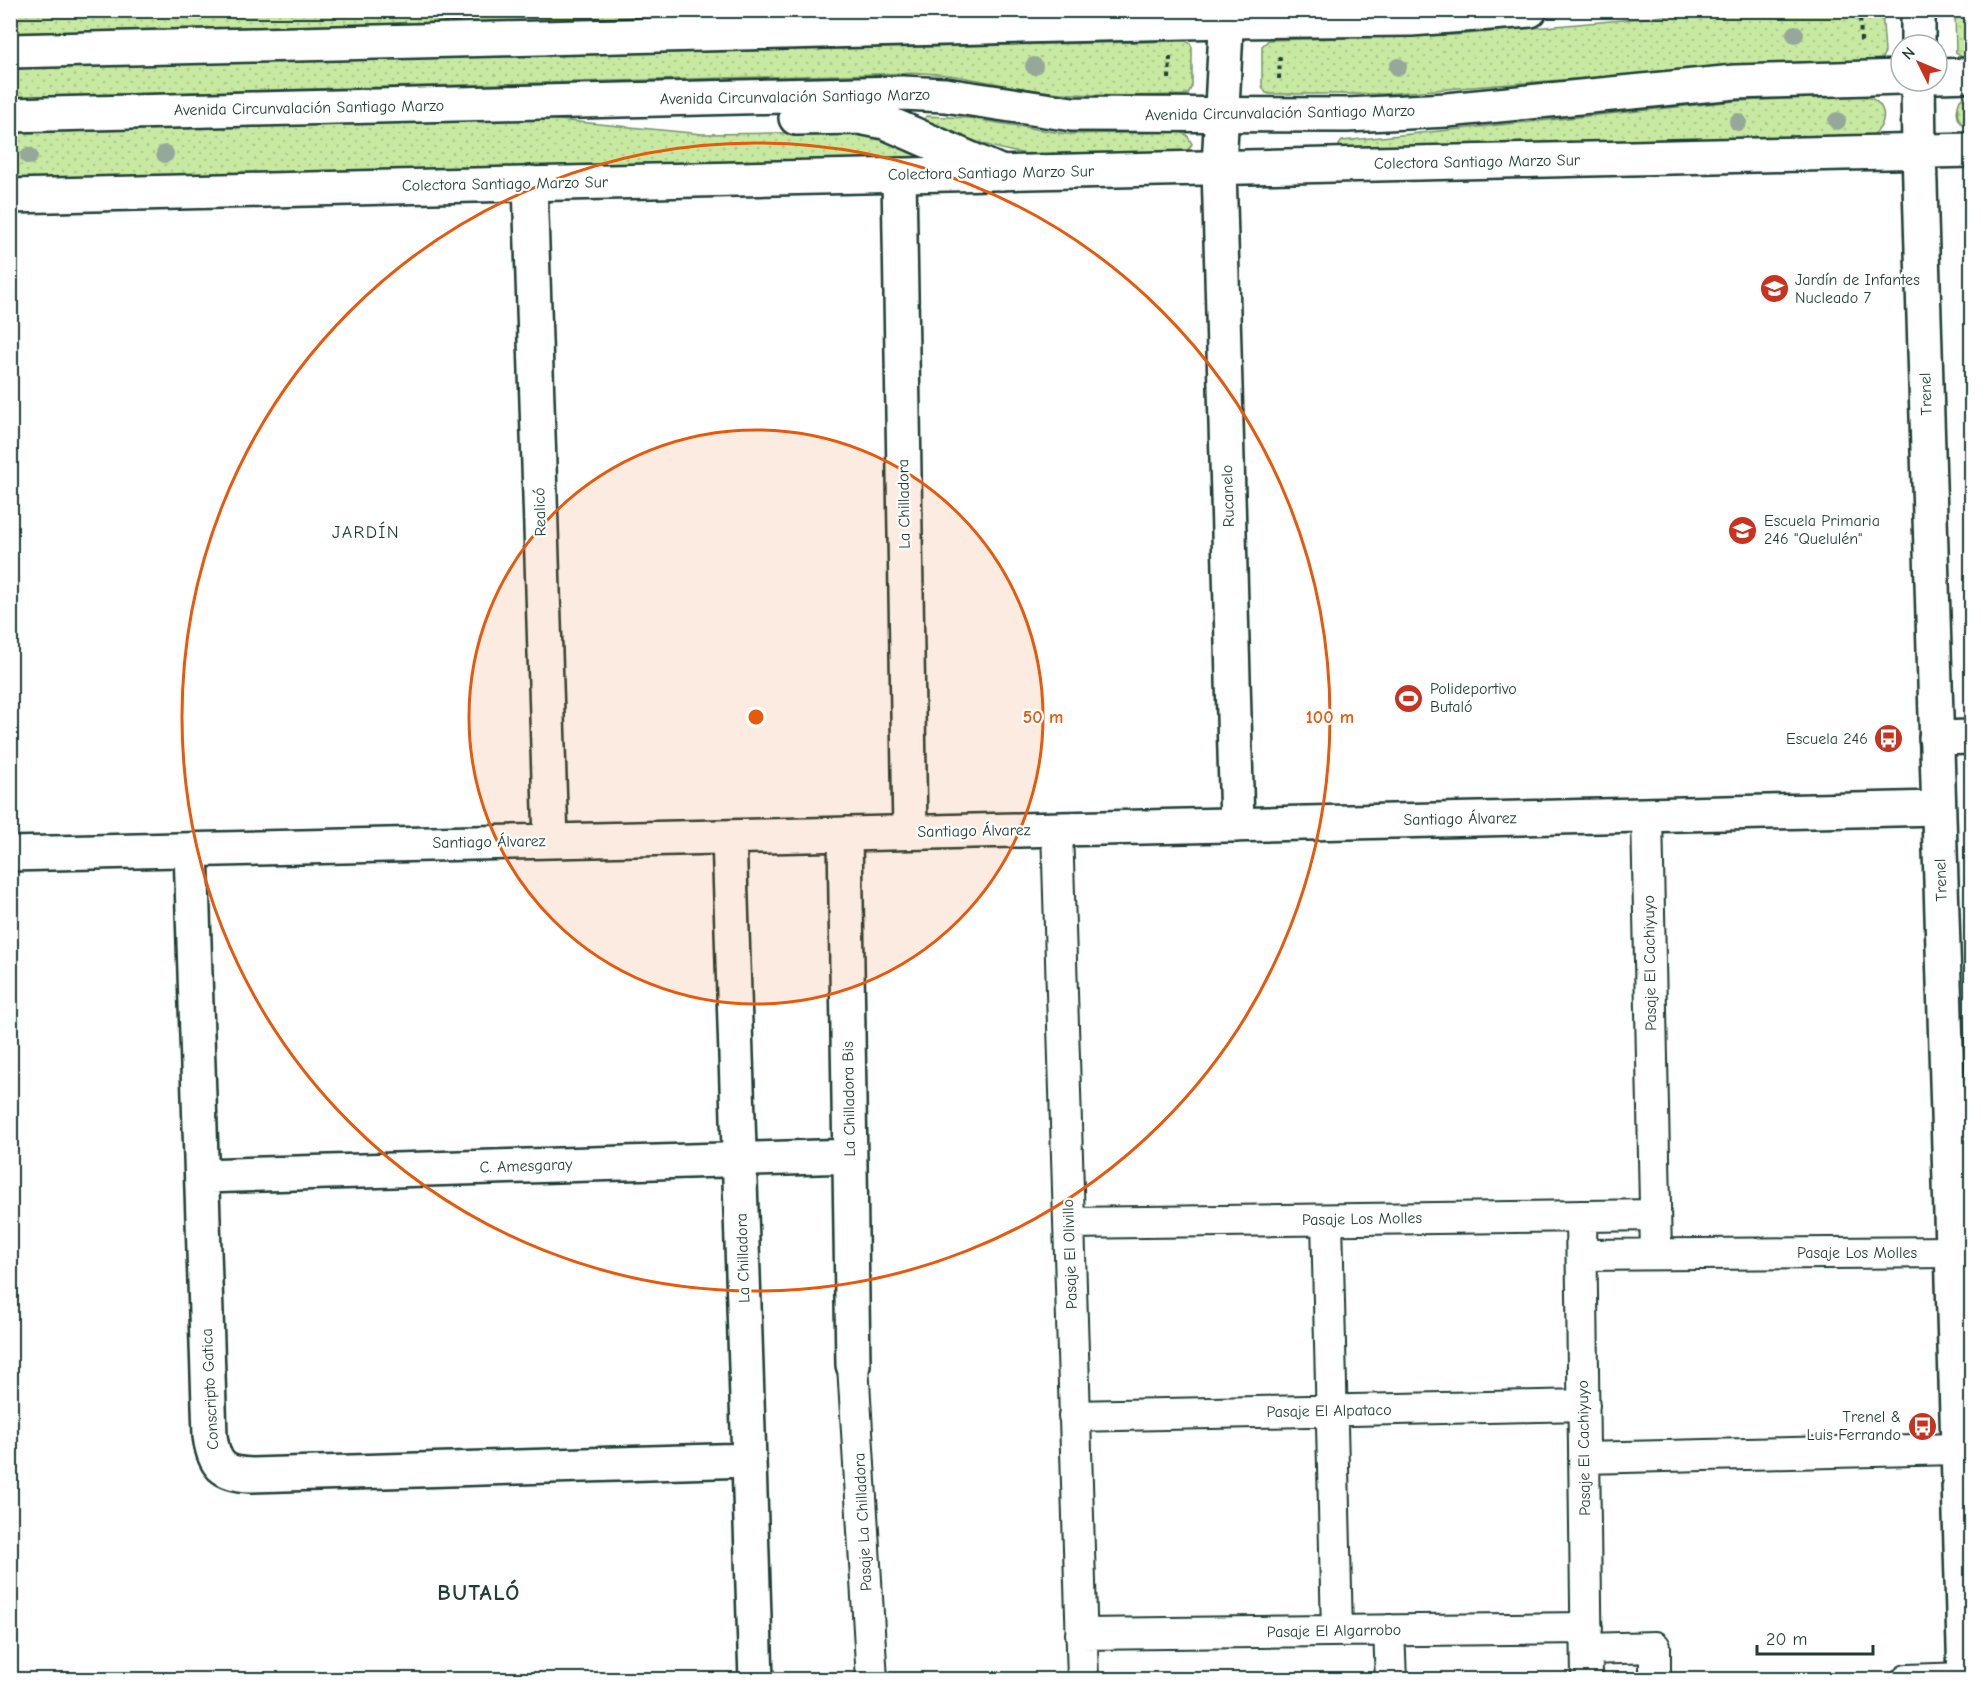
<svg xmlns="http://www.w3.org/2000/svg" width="1982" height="1690" font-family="'Comic Neue',sans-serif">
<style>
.grass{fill:url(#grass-dots);stroke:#74936a;stroke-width:1.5}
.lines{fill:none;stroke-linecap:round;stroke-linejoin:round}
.pedestrian-casing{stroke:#1f3d34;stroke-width:34}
.minor-casing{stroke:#1f3d34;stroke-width:38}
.tertiary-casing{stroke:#1f3d34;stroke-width:38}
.primary-casing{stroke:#1f3d34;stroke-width:38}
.path{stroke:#1f3d34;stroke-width:4;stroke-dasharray:4.5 4.5;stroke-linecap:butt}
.pedestrian{stroke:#fff;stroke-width:30}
.minor{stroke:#fff;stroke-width:33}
.tertiary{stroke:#fff;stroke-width:33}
.primary{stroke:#fff;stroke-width:33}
.tree{fill:#96a79b}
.ring{fill:none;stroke:#e8590c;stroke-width:3}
.labels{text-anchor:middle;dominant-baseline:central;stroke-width:4.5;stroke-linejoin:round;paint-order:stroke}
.street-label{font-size:16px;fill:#1f3d34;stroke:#fff}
.poi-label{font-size:16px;fill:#1f3d34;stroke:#fff;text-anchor:start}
.neighbourhood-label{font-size:18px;letter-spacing:1.5px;fill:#1f3d34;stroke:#fff}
.district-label{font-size:22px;font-weight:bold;letter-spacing:1.5px;fill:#1f3d34;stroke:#fff}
.centre{fill:#e8590c;stroke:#fff;stroke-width:3}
.ring-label{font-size:18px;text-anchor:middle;font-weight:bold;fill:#e8590c;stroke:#fff;stroke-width:4.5;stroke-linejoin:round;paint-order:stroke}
</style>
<defs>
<pattern id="grass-dots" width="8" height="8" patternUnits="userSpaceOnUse" patternTransform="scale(1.5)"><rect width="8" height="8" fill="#c8e9a1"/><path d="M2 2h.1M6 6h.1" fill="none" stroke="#abc98b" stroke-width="1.8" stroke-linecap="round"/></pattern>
</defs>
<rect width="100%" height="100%" fill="#fff"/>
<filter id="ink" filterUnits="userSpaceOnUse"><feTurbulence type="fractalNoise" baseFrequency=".0167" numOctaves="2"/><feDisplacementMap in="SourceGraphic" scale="12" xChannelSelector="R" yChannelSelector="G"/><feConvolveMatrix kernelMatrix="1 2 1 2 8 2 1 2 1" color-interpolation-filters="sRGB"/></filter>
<g filter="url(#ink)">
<path class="grass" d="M11,10H910V11L11,33Z
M1882,10L1885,52L1881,60L1876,61L1737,66L1383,94H1270L1266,93L1262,86V46L1269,40L1455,35L1721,11Z
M1955,11H1971V57H1962L1956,53Z
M1185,41L1190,43L1192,47V86L1188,94L1183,95C1134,96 1084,97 1035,90C995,85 957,73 916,73L10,97L11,68Z
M1971,93H1972L1971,130C1958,124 1954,114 1960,100Z
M1862,96C1887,99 1891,124 1870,137L1340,149L1339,145L1342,141L1736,101Z
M926,116L968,118L1067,134L1180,132L1187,135L1192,144L1186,153C1129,155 1067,163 1010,151C981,145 954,133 926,123L924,120Z
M548,119L702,134L867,132L920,155L916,158L11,181L10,133Z"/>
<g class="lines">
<defs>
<path id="pedestrian" d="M1647,815L1656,1254
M1057,829L1083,1680
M1581,1216L1587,1680
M1327,1220L1337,1631
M1069,1223L1655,1215
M1582,1255L1952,1252
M853,1365L872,1680
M1074,1416L1584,1405
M1584,1458L1957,1449
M1389,1630L1391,1680
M1081,1634L1587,1628
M1587,1649L1655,1647V1680
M1907,1680L1965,1678"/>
<path id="minor" d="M1227,10L1219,167L1237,825
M899,175L910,832
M530,183L551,841
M1936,738L1972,737
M845,834L853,1365
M729,837L756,1680
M191,850L210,1436C214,1465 222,1474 252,1475L749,1460
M10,854L1938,808
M202,1176L850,1156"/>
<path id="tertiary" d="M1918,10V45
M1918,81L1919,151L1965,1680
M10,196L1972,150"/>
<path id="primary" d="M10,51L1226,21L1411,19L1530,10
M1937,76L1972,75
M10,115L902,93L945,95L1072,114L1347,115L1447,110L1735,82L1901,77
M796,118L859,117L885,122L1002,173"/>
</defs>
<use href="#pedestrian" class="pedestrian-casing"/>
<use href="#minor" class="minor-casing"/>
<use href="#tertiary" class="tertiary-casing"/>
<use href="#primary" class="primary-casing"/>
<path class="path" d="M1860,10L1861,43
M1169,79L1170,57
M1279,79L1280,56"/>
<use href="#pedestrian" class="pedestrian"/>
<use href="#minor" class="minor"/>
<use href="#tertiary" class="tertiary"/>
<use href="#primary" class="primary"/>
</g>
<g class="tree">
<circle cx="1795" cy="34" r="9"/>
<circle cx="1034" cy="66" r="9"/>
<circle cx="1398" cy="67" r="9"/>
<circle cx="1837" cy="121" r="9"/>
<circle cx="1738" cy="122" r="9"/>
<circle cx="165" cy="154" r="9"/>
<circle cx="29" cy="156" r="9"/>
</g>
</g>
<circle cx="756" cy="717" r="287" fill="#e8590c" fill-opacity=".12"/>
<g class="ring">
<circle cx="756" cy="717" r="287"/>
<circle cx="756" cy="717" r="574"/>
</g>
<defs>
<symbol id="school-disc" viewBox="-11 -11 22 22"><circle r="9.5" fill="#c8321e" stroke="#fff"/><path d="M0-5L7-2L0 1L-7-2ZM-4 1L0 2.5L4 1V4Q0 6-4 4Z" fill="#fff"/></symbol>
<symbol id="stadium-disc" viewBox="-11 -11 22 22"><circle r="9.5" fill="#c8321e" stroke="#fff"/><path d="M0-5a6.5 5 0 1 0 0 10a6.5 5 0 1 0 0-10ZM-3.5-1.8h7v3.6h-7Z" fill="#fff"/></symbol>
<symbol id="bus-disc" viewBox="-11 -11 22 22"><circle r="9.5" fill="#c8321e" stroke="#fff"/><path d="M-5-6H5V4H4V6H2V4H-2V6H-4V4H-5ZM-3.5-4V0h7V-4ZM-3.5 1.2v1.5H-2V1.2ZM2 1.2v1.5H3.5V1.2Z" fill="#fff"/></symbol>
</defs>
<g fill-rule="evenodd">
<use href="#school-disc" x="1758" y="272" width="33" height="33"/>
<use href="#school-disc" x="1726" y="514" width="33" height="33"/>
<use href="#stadium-disc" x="1392" y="682" width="33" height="33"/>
<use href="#bus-disc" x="1872" y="722" width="33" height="33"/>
<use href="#bus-disc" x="1906" y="1410" width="33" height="33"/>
</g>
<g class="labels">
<g class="street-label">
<text transform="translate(795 97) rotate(-1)">Avenida Circunvalación Santiago Marzo</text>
<text transform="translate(309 108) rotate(-1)">Avenida Circunvalación Santiago Marzo</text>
<text transform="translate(1280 113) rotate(-1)">Avenida Circunvalación Santiago Marzo</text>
<text transform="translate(1477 162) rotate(-1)">Colectora Santiago Marzo Sur</text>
<text transform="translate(991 173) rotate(-1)">Colectora Santiago Marzo Sur</text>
<text transform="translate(505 184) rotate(-1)">Colectora Santiago Marzo Sur</text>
<text transform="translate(1926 394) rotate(-92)">Trenel</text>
<text transform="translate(1228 496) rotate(-92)">Rucanelo</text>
<text transform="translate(904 504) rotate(-91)">La Chilladora</text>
<text transform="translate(540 512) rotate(-92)">Realicó</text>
<text transform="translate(1460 819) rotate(-1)">Santiago Álvarez</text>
<text transform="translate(974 831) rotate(-1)">Santiago Álvarez</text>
<text transform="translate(489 842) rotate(-1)">Santiago Álvarez</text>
<text transform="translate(1941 880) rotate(-92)">Trenel</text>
<text transform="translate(1650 963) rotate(-91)">Pasaje El Cachiyuyo</text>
<text transform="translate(849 1099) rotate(-91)">La Chilladora Bis</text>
<text transform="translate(526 1166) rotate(-2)">C. Amesgaray</text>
<text transform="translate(1362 1219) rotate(-1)">Pasaje Los Molles</text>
<text x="1857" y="1253">Pasaje Los Molles</text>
<text transform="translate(1070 1254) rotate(-92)">Pasaje El Olivillo</text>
<text transform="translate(743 1258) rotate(-92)">La Chilladora</text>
<text transform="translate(210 1389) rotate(-93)">Conscripto Gatica</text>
<text transform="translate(1329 1411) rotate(-1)">Pasaje El Alpataco</text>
<text transform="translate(1584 1448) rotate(-91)">Pasaje El Cachiyuyo</text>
<text transform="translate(863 1522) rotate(-93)">Pasaje La Chilladora</text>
<text transform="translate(1334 1631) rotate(-1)">Pasaje El Algarrobo</text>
</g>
<g class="poi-label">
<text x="1795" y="280">Jardín de Infantes<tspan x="1795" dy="18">Nucleado 7</tspan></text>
<text x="1764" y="521">Escuela Primaria<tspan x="1764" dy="18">246 "Quelulén"</tspan></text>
<text x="1430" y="689">Polideportivo<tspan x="1430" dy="18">Butaló</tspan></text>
<text x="1868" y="739" text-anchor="end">Escuela 246</text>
<text x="1901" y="1417" text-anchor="end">Trenel &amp;<tspan x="1901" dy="18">Luis Ferrando</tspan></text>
</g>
<g class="neighbourhood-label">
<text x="366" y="532">JARDÍN</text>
</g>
<g class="district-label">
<text x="479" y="1593">BUTALÓ</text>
</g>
</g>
<circle cx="756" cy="717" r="9" class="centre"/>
<g class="ring-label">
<text x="1043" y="723">50 m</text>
<text x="1330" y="723">100 m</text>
</g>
<rect width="1982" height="1690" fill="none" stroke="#fff" stroke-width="36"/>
<rect x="18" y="18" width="1946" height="1654" fill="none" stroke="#1f3d34" stroke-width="2" filter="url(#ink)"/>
<g transform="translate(1919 63) rotate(313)"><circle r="28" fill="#ffffff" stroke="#a5b1ae" stroke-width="1.5"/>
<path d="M0-4.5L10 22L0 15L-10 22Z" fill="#c8321e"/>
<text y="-9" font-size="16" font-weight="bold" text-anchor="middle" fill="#1f3d34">N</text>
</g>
<path d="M1757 1645v9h116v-9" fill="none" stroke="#1f3d34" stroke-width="3"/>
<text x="1766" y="1645" font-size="18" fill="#1f3d34" stroke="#ffffff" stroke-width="4.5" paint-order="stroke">20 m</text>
</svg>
